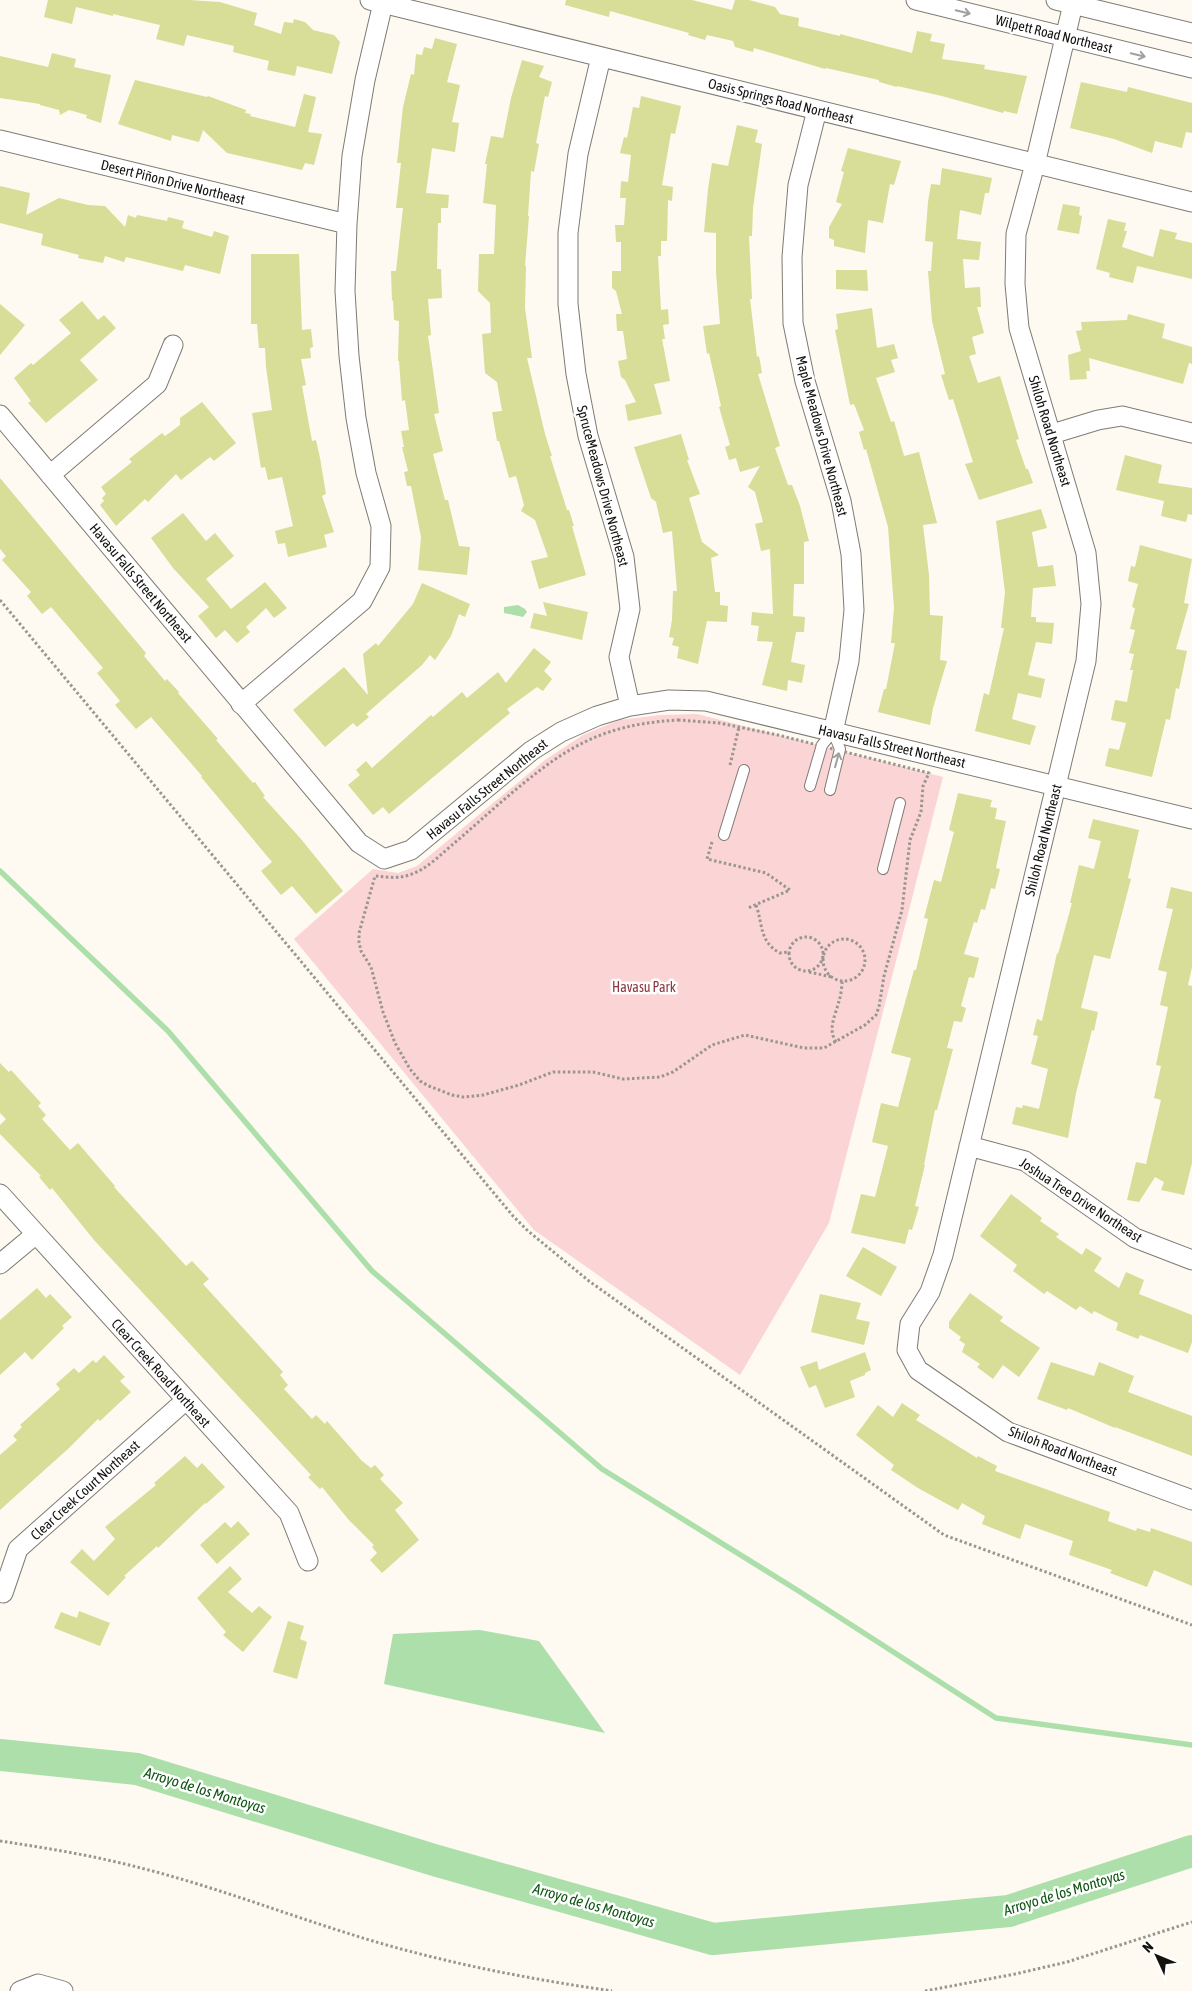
<svg xmlns="http://www.w3.org/2000/svg" width="1192" height="1991" font-family="'Asap Condensed',sans-serif">
<style>
.green{fill:#fbd4d5}
.water{fill:#addfaa}
.lines{fill:none;stroke-linecap:round;stroke-linejoin:round}
.stream{stroke:#addfaa;stroke-width:5.5}
.river{stroke:#addfaa;stroke-width:32}
.building{fill:#d8dd97}
.lane-casing{stroke:#7f7b74;stroke-width:12}
.street-casing{stroke:#7f7b74;stroke-width:21}
.path{stroke:#999690;stroke-width:3;stroke-dasharray:2.5 2.5;stroke-linecap:butt}
.lane{stroke:#fff;stroke-width:10}
.street{stroke:#fff;stroke-width:19}
.oneway{stroke:#a1a09f}
.labels{text-anchor:middle;dominant-baseline:central;stroke-width:5;stroke-linejoin:round;paint-order:stroke}
.street-label{font-size:14px;fill:#13120f;stroke:#fff}
.park-label{font-size:14px;fill:#8e3640;stroke:#fff}
.water-label{font-size:15px;font-style:italic;fill:#0d5511;stroke:#fff}
</style>
<rect width="100%" height="100%" fill="#fefaf2"/>
<path class="green" d="M697,714L943,777L829,1223L740,1375L534,1230L294,939L373,869L398,873L417,866L545,760L583,735L619,720L660,715Z"/>
<path class="water" d="M518,605L525,609L527,612L523,617L504,613V607Z
M480,1630L539,1641L605,1733L384,1684L393,1634Z"/>
<g class="lines">
<path class="stream" d="M0,871L168,1031L372,1271L602,1469L797,1590L996,1718L1192,1745"/>
<path class="river" d="M0,1755L137,1769L434,1860L713,1939L1009,1911L1192,1851"/>
</g>
<path class="building" d="M48,0H189L220,2L257,13L254,25L281,34L284,22L293,23L294,19L305,22L313,30L334,35L340,42L332,74L297,66L295,76L267,70L269,61L233,52L234,46L187,35L184,46L156,39L160,25L113,14V16L76,7L72,24L44,17Z
M566,0H692L732,10L735,0H749L775,7L780,14L799,18L798,26L840,36V34L912,53L917,31L932,34L930,41L945,44L942,59L985,65L984,69L1027,76L1017,114L1004,111L1003,113L942,96L897,86V87L879,82V80L826,68L825,69L754,48L753,52L735,47L733,41L707,35L705,40L688,35L689,33L610,11L609,17L565,5Z
M435,38L457,44L447,82L460,85L452,122L459,123L455,152L432,148L426,193L449,195L448,208H441V223H438L437,269H441L442,298L428,299L431,335L428,336L439,413L434,414L443,451L433,454L445,500H448L459,546L470,547L467,575L418,570L421,537L411,486H407L404,472L408,471L402,447H404L401,431L409,430L405,400L402,401L399,361H398L399,321L394,320L393,300L392,301L391,271H396L403,208H396L401,163H397L403,107L411,74L414,75L416,54L422,55L424,47L432,49Z
M52,53L76,59L74,67L111,75L101,123L86,118L87,115L69,110L60,115L59,110L40,105V104L0,98V56L48,67Z
M522,60L544,66L539,77L552,82L548,97L545,96L536,143L539,144L534,172L531,171L528,216H529L525,266H526L525,308L532,358H527L545,434L552,456H550L567,510H569L574,526H572L586,575L539,589L531,561L548,557L535,520L521,511L524,505L516,476L509,478L499,441H497L492,412L502,411L497,382L485,373L482,334L491,333L490,303L478,291L479,254H494L496,205L483,203L487,164H485L491,136L503,138L511,98Z
M135,80L207,97L208,96L246,110L245,113L251,114L250,116L295,127L304,94L316,97L308,132L322,134L314,165L305,163L302,170L227,153L203,130L199,142L172,135L171,141L118,124Z
M1081,82L1127,92L1128,87L1192,103V133L1186,132L1182,148L1155,141L1152,153L1114,139L1070,128Z
M641,96L681,106L675,134L671,133L662,185L673,187L672,201L668,200L667,241H661V256H658L661,310L668,309L669,324L663,325L665,339H662L670,381L654,384L662,414L628,421L625,405L636,402L625,380L621,377L618,361L627,359L623,331H617L616,314H622L616,291L612,288V271H621V242H616L615,225H624L626,198H620L621,181L628,182L631,155L620,153L624,137L627,138L633,107L639,108Z
M737,125L758,130L755,142L762,144L753,208L752,236H749L752,299H750L757,357L759,356L762,373L758,374L780,446L775,448L788,485H792L800,506L809,541L804,542V584H794L793,616L805,617L804,632H796L791,662L805,665L802,683L788,680L787,691L762,685L773,642L757,641L759,626L751,625L752,612L773,614L770,549L761,551L755,524L763,522L755,492L748,487L760,466L740,472L736,458L729,460L725,447L730,445L719,407L721,406L709,353L707,354L703,326L720,324L716,272V233L704,232L708,189L712,163L728,166Z
M848,148L901,161L894,185L890,184L883,223L868,220L865,253L834,246V240L829,238V227L842,204L836,202L844,172L841,171Z
M942,168L992,178L989,193H985L981,215L960,210L957,239L981,242L979,260L963,259L965,288L980,287L981,307H977L984,333L972,337L976,354L969,356L978,383L1000,376L1019,439L1016,440L1026,469H1028L1033,483L979,500L965,464L973,462L953,399L949,400L941,375L945,374L932,321L928,271H931L933,242L925,241L928,202L931,184L940,185Z
M0,186L30,193L26,215L59,198L88,205L105,206L125,227L128,215L136,218L137,215L167,221L168,217L184,221L182,228L212,237L214,231L229,236L220,274L185,265L183,271L126,257L124,262L105,256L103,263L78,258L79,255L41,245L43,234L0,223Z
M1063,204L1080,207L1079,215L1082,216L1079,234L1057,230Z
M1108,219L1126,223L1124,231H1127L1122,247L1153,257L1160,229L1177,233L1175,239L1192,243V279L1137,266L1133,283L1109,277L1110,273L1096,269Z
M251,254H299L302,330L311,329L313,347L310,348L311,358L301,359L306,385L302,386L312,441L316,440L320,458L326,494L322,496L334,532L324,535L327,547L288,557L285,543L278,544L275,531L293,526L282,477L268,480L265,467L261,468L252,413L272,410L266,367L265,348H259L257,324H251Z
M836,270H867L868,291L836,289Z
M82,301L98,320L104,315L116,328L80,360L98,380L46,423L28,403L31,401L14,378L31,363L33,365L71,333L59,320Z
M0,304L25,325L0,355Z
M872,308L877,348L894,344L898,358L891,360L895,372L876,378L891,422L894,421L904,456L919,452L937,523L923,525L929,575L930,615L943,616L940,660L947,661L933,708L930,725L878,712L884,689H886L895,643H891L894,608L888,527L866,449L864,450L859,432L864,430L854,404L850,405L835,330L838,329L836,314Z
M1128,314L1165,324L1162,338L1192,347V364L1189,363L1183,384L1089,358L1090,371H1086L1087,379L1070,380L1068,355L1081,351L1076,331L1082,330L1081,322L1127,320Z
M202,402L236,443L214,461L210,457L181,480L176,474L148,502L145,499L116,526L100,505L104,501L102,498L106,494L101,487L132,462L129,459L162,433L165,436L180,425V418Z
M681,434L689,460H687L700,494L689,498L702,542L719,555L711,558L715,592H720V605L728,606L727,622L707,621L698,664L677,658L679,647L672,645L674,638L669,637L672,620L673,591H677L672,531L663,533L656,502L651,498L634,447Z
M1125,455L1162,465L1158,483L1192,488V515L1188,514L1186,522L1161,516L1164,501L1116,490Z
M0,478L146,653L144,656L165,681L167,679L179,692L178,693L218,739L216,740L253,783L255,782L265,796L263,797L301,839L343,891L316,914L292,886L281,895L261,871L272,862L201,777L202,776L151,717L136,729L115,705L120,701L97,673L103,668L51,607L42,614L27,596L31,592L2,560L6,556L0,549Z
M1041,509L1047,528L1032,532L1038,567L1053,565L1056,586L1033,588L1031,617H1036V622L1054,623L1052,644L1036,642L1028,675L1045,679L1041,698L1018,693L1012,719L1036,726L1030,745L975,731L984,693L989,695L1004,628H1001L1005,592L996,521Z
M183,513L206,541L215,533L234,556L206,579L231,609L265,582L287,608L274,618L266,608L246,627L250,632L237,643L225,630L216,638L198,616L209,607L173,568L151,538Z
M1140,545L1192,559L1184,603L1189,604L1176,649L1187,651L1179,689L1176,688L1170,720L1166,719L1152,777L1105,766L1109,748L1119,750L1126,723L1111,720L1115,700L1127,702L1133,670H1130L1134,654L1129,653L1135,630L1130,629L1135,608L1132,607L1138,584L1128,581L1131,566L1135,567Z
M422,583L470,604L465,617L459,614L451,636L435,660L430,655L422,665L366,714L369,717L357,727L353,723L325,747L293,710L344,667L368,695L363,654L376,643L378,646L413,604Z
M543,602L588,612L582,640L530,628L534,613L547,616Z
M534,648L551,662L544,671L552,679L543,691L537,687L507,709L510,713L389,814L383,807L373,815L348,785L360,775L356,770L366,761L372,768L431,715L433,717L462,692L467,698L498,672L506,683Z
M958,793L992,800L990,807L997,808L995,819L1006,821L996,868L1000,869L995,889L991,888L985,910L981,909L977,923L974,922L964,954L979,958L974,978L969,977L961,1006L966,1008L962,1022L954,1021L947,1048L953,1049L937,1110H935L924,1165H925L915,1206L919,1207L912,1230L909,1229L905,1244L851,1233L861,1194L875,1197L888,1146L872,1142L881,1103L898,1107L911,1058L891,1053L914,970H916L928,919L924,918L934,880L941,882L954,832L949,830Z
M1093,819L1139,830L1128,878L1131,879L1110,959L1094,955L1081,1008L1098,1012L1094,1031L1092,1030L1076,1093L1068,1138L1012,1124L1016,1107L1022,1108L1023,1105L1039,1109L1048,1069L1031,1064L1038,1036L1033,1035L1037,1019L1042,1021L1057,953L1058,954L1072,903H1070L1079,865L1094,869L1101,841L1088,838Z
M1171,887L1192,892V967L1188,985L1192,986V1163L1184,1195L1161,1190L1164,1182L1155,1177L1139,1202L1127,1200L1136,1162L1146,1164L1161,1100L1154,1098L1161,1066L1156,1065L1168,1007L1160,1005L1167,972L1158,970L1173,909L1166,908Z
M0,1063L9,1072L11,1070L41,1103L38,1106L46,1115L42,1119L70,1150L78,1143L115,1186L114,1187L186,1266L192,1261L209,1279L203,1284L283,1372L280,1375L288,1385L284,1389L312,1419L316,1415L325,1424L327,1421L362,1461L371,1468L375,1465L384,1475L380,1479L403,1503L395,1510L419,1540L382,1573L370,1560L377,1553L372,1547L374,1545L348,1519L322,1487L320,1489L308,1477L311,1475L94,1240L52,1188L50,1190L39,1177L41,1176L0,1134V1125L6,1119L0,1113Z
M1011,1194L1042,1218L1040,1221L1059,1234L1056,1237L1082,1255L1086,1248L1102,1258L1094,1271L1119,1288L1126,1272L1144,1280L1139,1294L1192,1315V1342L1188,1353L1140,1335L1138,1339L1116,1330L1118,1323L1094,1311L1092,1314L1080,1306L1076,1310L1047,1291L1044,1294L1013,1271L1017,1265L980,1236Z
M863,1247L897,1267L881,1296L846,1276Z
M37,1288L46,1298L50,1294L72,1317L62,1326L64,1328L32,1360L25,1352L0,1375V1320Z
M970,1293L1003,1317L1000,1321L1040,1348L1019,1377L1003,1365L993,1379L977,1367L980,1364L962,1352L965,1344L959,1340L961,1337L949,1328V1322Z
M820,1294L861,1303L856,1319L870,1322L864,1345L811,1332Z
M865,1352L871,1370L865,1373V1375L850,1381L855,1397L825,1408L816,1385L809,1388L800,1367L817,1361L819,1370Z
M104,1355L125,1377L120,1381L131,1392L100,1421L98,1419L69,1448L0,1510V1455L17,1440L13,1436L22,1427L20,1425L60,1389L56,1384L74,1368L79,1373L93,1360L96,1363Z
M1051,1362L1094,1376L1099,1362L1134,1376L1128,1392L1192,1416V1456L1115,1427V1428L1068,1408L1067,1410L1037,1399Z
M902,1403L920,1415L916,1420L977,1458L978,1456L997,1466L995,1471L1110,1512L1108,1521L1136,1531L1137,1528L1150,1532L1151,1528L1192,1542V1586L1154,1570L1147,1587L1110,1573L1112,1570L1069,1555L1073,1541L1025,1524L1020,1539L982,1524L985,1516L962,1503L958,1510L918,1488L891,1470L894,1465L856,1435L878,1405L893,1417Z
M185,1456L197,1468L202,1463L225,1487L206,1504L205,1503L158,1548L157,1546L124,1576L126,1577L108,1596L70,1562L82,1549L94,1561L115,1539L105,1527L156,1485L154,1483Z
M238,1521L250,1534L217,1564L200,1545L225,1522L231,1528Z
M230,1566L242,1579L228,1592L252,1613L259,1606L272,1617L243,1652L223,1635L226,1632L197,1598Z
M79,1611L110,1623L100,1646L54,1628L61,1612L77,1618Z
M288,1621L304,1626L300,1639L307,1642L297,1679L273,1672Z"/>
<g class="lines">
<defs>
<path id="lane" d="M810,786L822,745L833,732L840,749L830,790
M724,835L744,770
M883,869L900,803"/>
<path id="street" d="M370,0L1192,202
M916,0L1192,68
M1056,0L1192,33
M1074,0L1035,164L1016,234L1015,284L1019,328L1086,553L1091,604L1086,661L943,1255L930,1292L910,1324L907,1350L918,1370L1008,1432L1192,1500
M601,57L578,154L568,233V304L576,374L588,436L624,557L630,609L619,657L630,706
M817,110L798,185L792,257L793,323L805,381L841,501L851,554L854,610L849,661L833,732
M0,140L347,224
M0,415L359,843L384,859L411,850L531,751L561,732L597,716L630,706L669,700L706,701L1192,819
M1052,434L1098,420L1122,416L1192,433
M50,475L157,384L173,345
M241,704L362,601L380,567L381,526L366,473L356,418L349,356L345,291L347,224L352,156L365,80L383,3
M969,1146L1025,1161L1135,1238L1192,1260
M0,1194L289,1513L308,1561
M0,1264L36,1234
M3,1593L18,1549L186,1400
M20,1991L38,1984L63,1991"/>
</defs>
<use href="#lane" class="lane-casing"/>
<use href="#street" class="street-casing"/>
<path class="path" d="M0,600L513,1216L528,1231L589,1281L944,1535L1192,1625
M678,720L719,723L778,735L929,773L923,786L921,812L910,840L902,910L884,976L879,1007L876,1015L865,1025L824,1048H804L745,1035L712,1045L673,1072L660,1077L623,1079L593,1072H553L519,1085L483,1095L463,1097L452,1095L429,1086L420,1081L410,1069L395,1043L383,1012L371,967L361,951L359,942V933L375,876C386,877 398,879 409,875C427,870 443,852 458,840C489,813 520,784 554,760C595,732 630,723 678,720Z
M730,765L739,727
M712,842L707,859L766,873L790,890L748,908
M756,905C763,924 759,942 780,953L788,952
M789 954a17 17 0 1 1 34 0a17 17 0 1 1-34 0Z
M823 960a21 21 0 1 1 42 0a21 21 0 1 1-42 0Z
M809,972L832,977
M836,1042C827,1029 836,1014 839,1001C841,995 842,987 842,980
M0,1841C47,1848 95,1856 141,1868C212,1886 280,1912 350,1934C435,1961 523,1978 612,1991
M925,1991L1015,1974L1067,1962L1192,1922"/>
<use href="#lane" class="lane"/>
<use href="#street" class="street"/>
</g>
<defs><path id="oneway-shaft" d="M-6 0H5M1.5-3L5.5 0L1.5 3" fill="none" stroke-width="1.6" stroke-linecap="round" stroke-linejoin="round" transform="scale(1.25)"/></defs>
<g class="oneway">
<use href="#oneway-shaft" transform="translate(963 12) rotate(14)"/>
<use href="#oneway-shaft" transform="translate(1138 55) rotate(14)"/>
<use href="#oneway-shaft" transform="translate(837 760) rotate(-75)"/>
</g>
<g class="labels">
<g class="street-label">
<text transform="translate(1054 34) rotate(14)">Wilpett Road Northeast</text>
<text transform="translate(781 101) rotate(14)">Oasis Springs Road Northeast</text>
<text transform="translate(173 182) rotate(14)">Desert Piñon Drive Northeast</text>
<text transform="translate(1050 431) rotate(73)">Shiloh Road Northeast</text>
<text transform="translate(822 436) rotate(75)">Maple Meadows Drive Northeast</text>
<text transform="translate(603 486) rotate(75)">SpruceMeadows Drive Northeast</text>
<text transform="translate(141 583) rotate(50)">Havasu Falls Street Northeast</text>
<text transform="translate(892 746) rotate(13)">Havasu Falls Street Northeast</text>
<text transform="translate(487 789) rotate(-39)">Havasu Falls Street Northeast</text>
<text transform="translate(1043 840) rotate(-76)">Shiloh Road Northeast</text>
<text transform="translate(1081 1200) rotate(33)">Joshua Tree Drive Northeast</text>
<text transform="translate(161 1373) rotate(48)">Clear Creek Road Northeast</text>
<text transform="translate(1063 1451) rotate(21)">Shiloh Road Northeast</text>
<text transform="translate(85 1490) rotate(-42)">Clear Creek Court Northeast</text>
</g>
<g class="park-label">
<text x="644" y="987">Havasu Park</text>
</g>
<g class="water-label">
<text transform="translate(205 1790) rotate(17)">Arroyo de los Montoyas</text>
<text transform="translate(1064 1892) rotate(-17)">Arroyo de los Montoyas</text>
<text transform="translate(594 1905) rotate(16)">Arroyo de los Montoyas</text>
</g>
</g>
<g transform="translate(1157 1956) rotate(314)" stroke="#ffffff" stroke-width="4" paint-order="stroke">
<path d="M0-4L9 19L0 12L-9 19Z" fill="#13120f"/>
<text y="-8" font-size="14" font-weight="bold" text-anchor="middle" fill="#13120f">N</text>
</g>
</svg>
